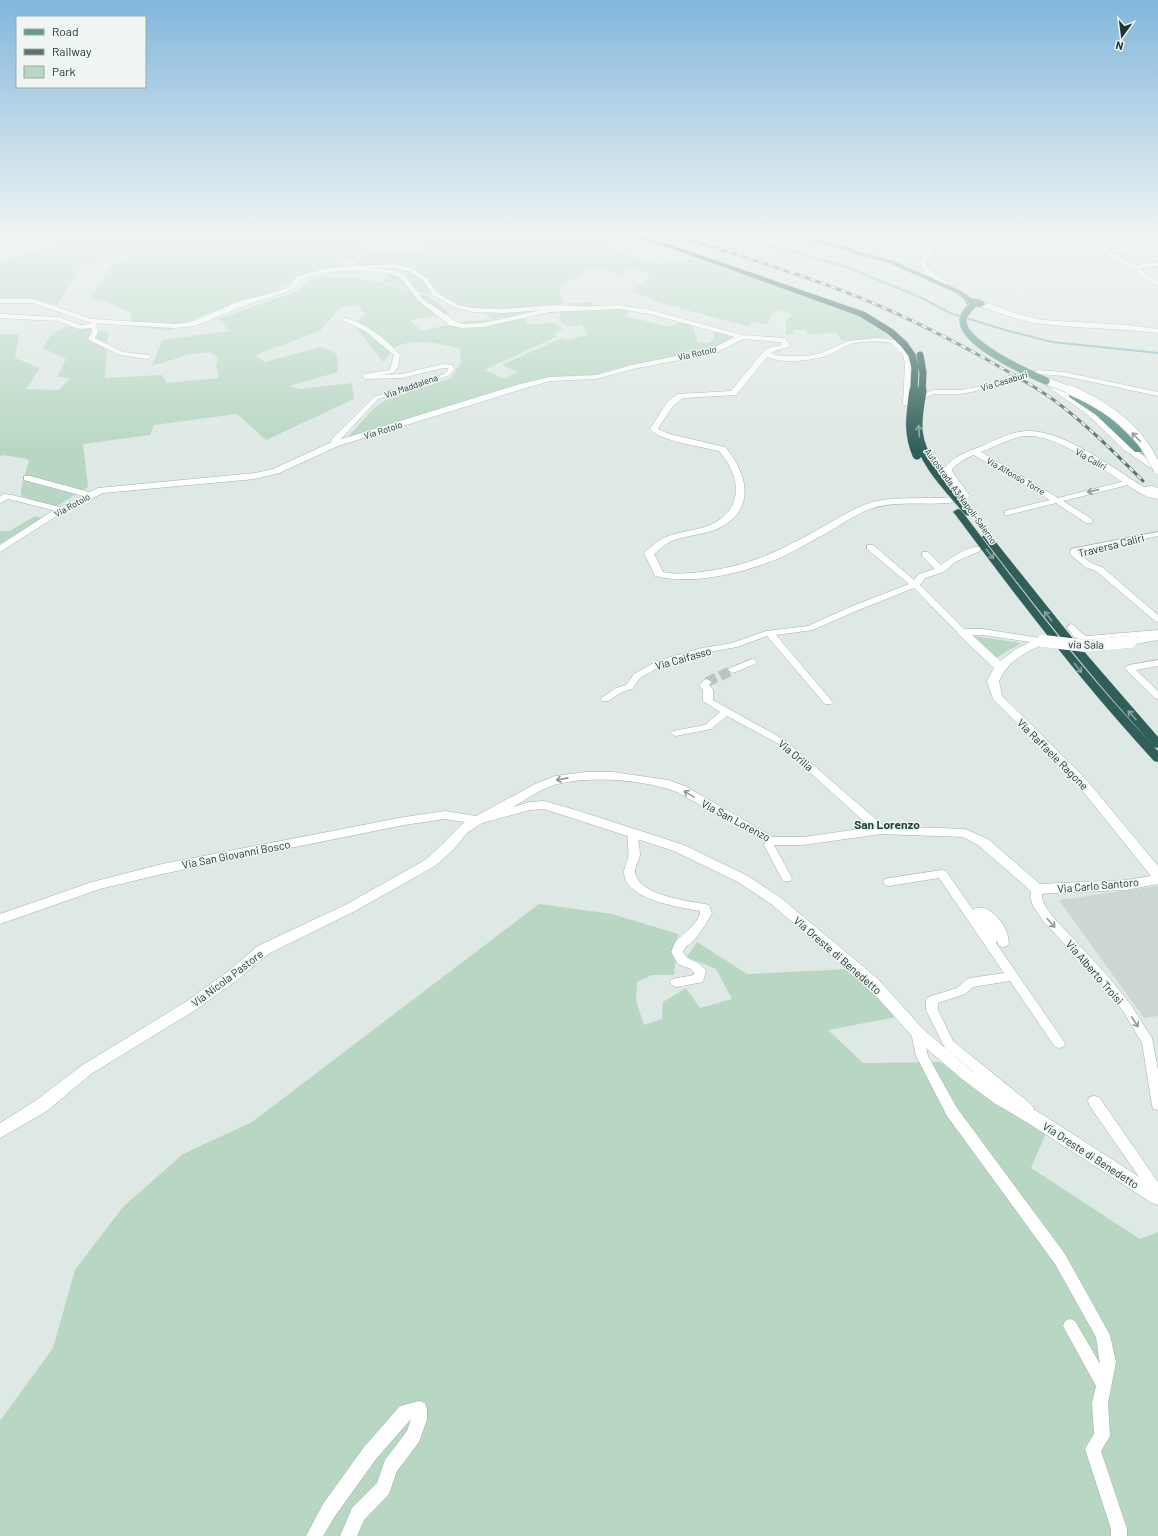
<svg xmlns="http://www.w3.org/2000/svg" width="1158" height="1536" font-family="Barlow,sans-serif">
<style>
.built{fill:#ccd7d3}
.green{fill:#b8d7c3}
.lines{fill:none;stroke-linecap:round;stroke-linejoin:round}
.stream{stroke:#8abac9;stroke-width:2}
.street-tunnel{stroke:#b8c4c0;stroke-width:10;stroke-dasharray:10 4.5;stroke-linecap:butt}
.primary-tunnel{stroke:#b8c4c0;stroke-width:9;stroke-dasharray:9 4.5;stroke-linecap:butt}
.street-casing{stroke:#a2afab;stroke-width:1}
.secondary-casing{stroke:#9eb2ad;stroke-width:1}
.primary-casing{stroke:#bcc3c2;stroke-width:1}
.highway-casing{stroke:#bcc3c2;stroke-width:1}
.street{fill:#fff;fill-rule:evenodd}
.secondary{fill:#fff;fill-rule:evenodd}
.primary{fill:#669990;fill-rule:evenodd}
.highway{fill:#305f59;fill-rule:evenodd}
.rail-casing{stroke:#5b726d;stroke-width:3}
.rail{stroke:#eef5f2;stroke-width:2;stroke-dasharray:5.5;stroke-linecap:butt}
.secondary-bridge-far2-casing{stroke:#9eb2ad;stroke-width:8;stroke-linecap:butt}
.secondary-bridge-far1-casing{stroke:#9eb2ad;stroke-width:10;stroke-linecap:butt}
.secondary-bridge-casing{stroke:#9eb2ad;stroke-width:12;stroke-linecap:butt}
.primary-bridge-casing{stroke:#bcc3c2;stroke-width:8;stroke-linecap:butt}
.highway-bridge-far1-casing{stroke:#bcc3c2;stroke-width:8;stroke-linecap:butt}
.highway-bridge-casing{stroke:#bcc3c2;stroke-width:10;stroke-linecap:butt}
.secondary-bridge-far2{stroke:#fff;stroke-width:7}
.secondary-bridge-far1{stroke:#fff;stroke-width:9}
.secondary-bridge{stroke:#fff;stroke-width:12}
.primary-bridge{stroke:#669990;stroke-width:7}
.highway-bridge-far1{stroke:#305f59;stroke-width:7}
.highway-bridge{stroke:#305f59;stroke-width:9}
.oneway{stroke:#86a29e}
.oneway2{stroke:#909a98}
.labels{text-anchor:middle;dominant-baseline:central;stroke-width:3;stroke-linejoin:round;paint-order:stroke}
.far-street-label{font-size:9px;fill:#213632;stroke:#eef5f2}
.street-label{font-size:11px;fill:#213632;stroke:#eef5f2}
.neighbourhood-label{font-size:12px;font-weight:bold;fill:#1f453f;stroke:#eef5f2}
</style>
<rect width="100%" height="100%" fill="#dee8e4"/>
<path class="built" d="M1158,886V1016L1144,1018L1059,900Z"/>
<path class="green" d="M0,235H366L354,238L366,245L372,246L353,259L338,260L340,267L309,273L299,276L288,284L273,292L239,301L199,317L169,331L131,326V313L105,301L89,299L110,267L131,256L107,255L80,267L57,305L36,300H0V263L51,246L23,239L0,244Z
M422,235H581L613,242L617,245V248C629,256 646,263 661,263C668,263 675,260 682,260C699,258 718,261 732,272C785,288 846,300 889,337L842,341L837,333L808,334L806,330H792L795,334L786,335V321L793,314L780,310L771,315L768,324L751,322L749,327L658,302L631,291L643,283L651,274L631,268L619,275L607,270L587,268C584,271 581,276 577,277C566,282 566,280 559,291L563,303L556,313L491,319L481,309L458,305L438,294L431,295L382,281L388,276L380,269L355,267V262L374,249L417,253L425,247L385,243L387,238H418Z
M328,275L329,278L350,277L380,282L428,296L449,313L410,320L422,331L465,321L524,318L528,324L554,323L563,329L555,333L556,337L484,370L505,379L518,372L502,365L562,338L565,340L587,335L582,324L568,327L559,321L560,314L569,303L591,302L594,309L618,308L630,310L625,316L670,327L679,322L693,326L698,343H709L714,338V332L727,335L733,339L710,349L629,365L594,375L542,378L347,438L373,409L386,400L451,378L461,362L460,349C444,344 413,338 398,346C392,348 387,357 383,362L354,325L365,314L358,305L341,307L320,331L255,355L265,362L321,347L337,354L338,372L289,386L301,389L352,383L354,399L266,440L237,414L154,425L150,435L83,444L88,487L57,506L42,503L21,496V489L29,461L27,459L4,455L0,456V334H19L15,358L40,368L26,389L59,390L70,378L57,377L66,359L43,348C59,317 79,328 108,332L105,378L162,375L167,383L219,378L216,366L218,358L210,352L187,355L152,366L162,340L230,331L218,319L297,291L312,279Z
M35,516L42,518L0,544V531H10Z
M973,636L1021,643L996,658Z
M539,904L612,914L678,934L674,975H652L637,982L636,1001L644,1025L662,1019L663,1002L686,988L700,1008L732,999L716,969L687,957L697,942L747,974L850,969L896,1017L828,1030L863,1063L940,1062L1046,1133L1031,1168L1140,1239L1158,1232V1536H0V1421L53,1348L75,1270L123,1207L183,1154L252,1122Z"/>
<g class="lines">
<path class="stream" d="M738,235L760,243L844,266L922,298L950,313L1005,330L1052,342L1158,353"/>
<path class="street-tunnel" d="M707,682L733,670"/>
<path class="primary-tunnel" d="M1138,450L1157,469"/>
<defs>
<path id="street" d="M1084,235H1090L1109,250L1158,242V246L1113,253L1125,260L1139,266V268L1137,269C1117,263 1099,250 1084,235Z
M393,264L413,269L427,278L437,293L458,305L473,308L504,309L554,305L582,306L585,308L582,310L554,309L504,313L473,312L454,307L433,295L423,280L409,271L393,268L358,270L355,268L358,266Z
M0,314L59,317L80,325L91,324L92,321H96L98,332L95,338L123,352L148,355L151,357L148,359L120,355L89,340L88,339L92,332V328L79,329L58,321L0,318Z
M346,318C367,324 386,339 400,355L398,367L394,373L380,375L402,374L443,364L453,365L454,370L448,376L378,399L339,441L341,444L337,446H334L331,441L332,439L374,397L444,374L448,370V368H443L402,378L365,379L362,375L363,374L390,370L394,355L365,331L344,321V319Z
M878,338L895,340L909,355L911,364L910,400L933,390H960L972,388L994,383L1008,376L1038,370L1064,372L1158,392V396L1064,376L1038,374L1012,379L998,385L972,392L960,394H934L906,406L903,404L905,364L903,355L891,343C878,341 864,341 851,344C842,347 835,353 826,356C810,361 776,365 763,354L766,352L780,356H807L821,353L848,341Z
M972,450H978L1058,498L1129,480L1133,482L1132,484L1063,501L1092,519V523H1086L1056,503L1008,515H1005V511L1050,500L972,454Z
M24,476H30L93,493L94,495L93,497H87L24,480Z
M3,494L12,495L64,508L65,510L61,512L8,499L0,503V497Z
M1158,532V536L1078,553L1091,563L1102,567L1158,615V622L1155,621L1096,571L1085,567L1070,554L1071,549Z
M867,545H873L914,580L919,574L935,569L922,556V552H928L941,565C949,559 970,545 980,547V551L955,562L944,572L925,578L920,585L965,630L966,632L965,634H959L914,588L856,611L813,630L776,635L831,700L833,702L831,704H825L767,636L737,647L703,653L663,665L640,678L632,689L622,692L608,701H602L600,699L616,688L626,685L634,674L657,661L702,648L732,643L766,631L808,626L850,607L909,584L867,549Z
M1071,624C1076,626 1080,633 1087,636L1158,630V636L1086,642L1074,637L1067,627Z
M752,659L755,660L757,662L755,664L733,673L728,670L730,668Z
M1158,660V666L1136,670L1158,691V699L1155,698L1124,668L1129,665Z
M707,679L712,682L709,685L713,690V700L783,739L885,827L886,830L885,833H877L777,743L727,716L711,729L676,736L673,735L671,733L673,731L705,725L720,712L703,701V690L699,685L704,680Z
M634,829L638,830L639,833C637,840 640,847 640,855C639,861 635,866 635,872C637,895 688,901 705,904L709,905L712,913C707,922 702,930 696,938C691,944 685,945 683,952C689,963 700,960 706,971L703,982L676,987L672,985L670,982L672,979L694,975V972L691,969L678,964L671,952C673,948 674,943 677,940C685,932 699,924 700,911C679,907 626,900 624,873C624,867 627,863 628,858C630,848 625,839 630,830Z
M771,837L775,838L776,841L774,845L792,878L791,881H783L764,845L767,838Z
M942,870L946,871L973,910C985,901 1001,919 1006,930C1008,934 1008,939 1009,943L1007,946L1003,947L999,946L997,941L996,943L1065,1043L1063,1047L1059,1048L1055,1047L1010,981L973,987L965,994L938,1003V1010L953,1041L1032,1105L1034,1109L1032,1113L1027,1114L1022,1113L945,1048L926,1010V1000L928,997L957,988L966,980L970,978L1004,973L939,878L889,886L885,885L883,882L885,879L889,878Z
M1037,885L1041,886C1043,890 1041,891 1042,896C1042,903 1048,910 1052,916L1107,975L1131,1005L1152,1038L1158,1070V1110L1153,1109L1152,1105L1142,1043L1123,1011L1099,981L1044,922L1033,906L1030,896L1033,886Z
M917,1027L921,1029L923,1032L928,1056L957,1108L1065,1254L1110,1335L1116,1362L1108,1403L1110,1436L1101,1451L1127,1529V1536H1111V1529L1085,1449L1094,1434L1092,1403L1096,1386L1063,1326L1065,1321L1070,1319L1075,1321L1100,1364L1096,1337L1055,1264L947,1116L916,1056L911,1032L913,1029Z
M1094,1096L1099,1097L1158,1182V1199L1153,1197L1089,1105L1088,1101L1089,1097Z
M419,1401L425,1403L427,1409V1419L419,1442L397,1471L389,1494L364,1520L357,1536H340L352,1508L377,1483L385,1460L407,1431L411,1419L376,1459L335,1516L323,1536H306L323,1504L364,1447L400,1406Z"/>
<path id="secondary" d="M906,235C916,235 929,242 933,252L925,261C929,272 938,276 947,282V284L944,286H940L939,285L940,283L925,274L919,261L927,252L925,248Z
M1158,262V266L1141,268L1145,274L1158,281V286L1140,276L1134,267L1137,265Z
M354,266L396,271L405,276L423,299L455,321L462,324L483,323L550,308L619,305L651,310L742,335L785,338L790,345L789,347L774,351L767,357L736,395L683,398L674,405L660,425L658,429L669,434L725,447C749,475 756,511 717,529C703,535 686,535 672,541C665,544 660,549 654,554L663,572C678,575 693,573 708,571C756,564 785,548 826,525C839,518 853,509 866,504C896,494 930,501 960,496L945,473L944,469C953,456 967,452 982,446C996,440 1012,431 1028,431C1064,430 1114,469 1144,487L1152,486L1158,488V499C1142,497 1136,490 1123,482C1100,467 1055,434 1027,436C1015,436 1003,443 993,447C979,453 965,457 954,467L952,469L953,473L970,496L966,500C936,508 903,499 873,508C859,512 839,526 825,534C811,541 797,550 782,557C747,572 694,586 655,576L644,553L646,551C652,546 658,540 666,537C680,531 696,531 710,525C745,509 741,476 719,451C703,447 659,441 650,429L668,401L678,394L731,391L762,353L768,348L782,345L780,342L743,339L716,353L633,369L596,379L550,381L526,388L338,446L279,473L255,479L103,493L60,514L0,552V545L54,510L98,488L255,473L273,469L332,442L520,384L550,377L596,375L632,365L711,349L735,337L650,314L619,309L550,312L483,327L462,328L449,325L419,301L401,278L392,274L354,270L329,272L301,279L295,288L283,293L246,305L195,326L175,328L91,323L33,303H0V299H34L92,319L175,324L191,322L240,301L279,291L291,286L297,277L305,274L329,268Z
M978,302H984L1018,314L1043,320L1129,325L1158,329V333C1120,328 1082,329 1044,324C1021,322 1000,313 978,306Z
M1043,379H1049L1094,411L1130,446L1158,466V473L1124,450L1088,415L1043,383Z
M962,629H983L1047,639L1048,641L1047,643C1025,652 1009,660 999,681L1002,696L1085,778L1158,866V884L1126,890L1037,894L1032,892L978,845L963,837L881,834L803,845H771L677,792C644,780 597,776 562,783C545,786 528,798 513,807L530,802L544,801L576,810L684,845L748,876L781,898L878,979L922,1028L972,1071L1004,1093L1040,1113L1158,1189V1205L1152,1203L1028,1123L994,1103L962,1079L912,1036L868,987L771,904L738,882L674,851L544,809L530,810L482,823L468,832L453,850L435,866L357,910L268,954L237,980L197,1009L91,1074L47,1111L0,1138V1123L35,1101L81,1066L187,1001L227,972L258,946L347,904L425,860L443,844L460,826L465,822L445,819L404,825L162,874L100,889L0,924V914L92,882L162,864L404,817L445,811L476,816L535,784L555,776L586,772H613L668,780L685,786L773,837H803L881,826L965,829L988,839L1040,884L1126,880L1151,876L1077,784L993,699L987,681L994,668L958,634L957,632L958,630ZM972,635H983L1030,642L1016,649L1000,661Z
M1158,634V640L1130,645L1125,642L1130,639Z"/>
<path id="primary" d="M779,235H793L829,241L859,252L891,260L961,291L971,298L981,300L986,304C980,309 973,307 966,304V301L957,293L887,262L855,254L828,245L782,237Z
M1069,393C1085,390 1130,436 1141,448L1142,450L1141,452H1135L1096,415L1069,397Z"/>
<path id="highway" d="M627,235H637L677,247L865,312L894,330L907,342L916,355L915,357H909L901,346L888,334L859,316L673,249Z
M958,509L961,510C1021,590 1081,669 1150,742C1091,677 1037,609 984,539L982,537L984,535H990L1074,640L1158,737V748L1154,747L1158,751V762L1154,761C1082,683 1018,599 955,514L953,512Z"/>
</defs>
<use href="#street" class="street-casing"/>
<use href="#secondary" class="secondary-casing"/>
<use href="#primary" class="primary-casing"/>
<use href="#highway" class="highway-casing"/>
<use href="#street" class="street"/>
<use href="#secondary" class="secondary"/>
<use href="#primary" class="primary"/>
<use href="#highway" class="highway"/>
<defs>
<path id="rail" d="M674,235C728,252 782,268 835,288C887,307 937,332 986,359C1008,372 1030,383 1051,398C1084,422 1114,452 1143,481"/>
</defs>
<use href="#rail" class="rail-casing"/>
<use href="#rail" class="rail"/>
<defs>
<path id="secondary-bridge-far2" d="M1046,381L1073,391"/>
<path id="secondary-bridge-far1" d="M1070,390C1098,402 1126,420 1144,445C1149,452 1153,461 1158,469"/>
<path id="secondary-bridge" d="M1043,641L1086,646L1130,642"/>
<path id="primary-bridge" d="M973,305C969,309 963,314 963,320C961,343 1028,373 1046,381"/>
<path id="highway-bridge-far1" d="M912,355L915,367L914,391
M920,355L923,373L922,391"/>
<path id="highway-bridge" d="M914,390C911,415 907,431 917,455
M922,390C920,404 917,417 918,431C921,462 949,488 968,511"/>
</defs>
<use href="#secondary-bridge-far2" class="secondary-bridge-far2-casing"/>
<use href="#secondary-bridge-far1" class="secondary-bridge-far1-casing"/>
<use href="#secondary-bridge" class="secondary-bridge-casing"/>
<use href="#primary-bridge" class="primary-bridge-casing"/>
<use href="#highway-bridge-far1" class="highway-bridge-far1-casing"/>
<use href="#highway-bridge" class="highway-bridge-casing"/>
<use href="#secondary-bridge-far2" class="secondary-bridge-far2"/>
<use href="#secondary-bridge-far1" class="secondary-bridge-far1"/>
<use href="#secondary-bridge" class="secondary-bridge"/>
<use href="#primary-bridge" class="primary-bridge"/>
<use href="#highway-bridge-far1" class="highway-bridge-far1"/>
<use href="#highway-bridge" class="highway-bridge"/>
</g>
<defs><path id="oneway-shaft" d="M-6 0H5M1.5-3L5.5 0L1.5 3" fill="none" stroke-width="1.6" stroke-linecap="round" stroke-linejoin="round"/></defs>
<g class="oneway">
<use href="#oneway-shaft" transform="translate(919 431) rotate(-94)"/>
<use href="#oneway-shaft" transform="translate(990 554) rotate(53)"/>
<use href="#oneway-shaft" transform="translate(1048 616) rotate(-128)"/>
<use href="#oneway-shaft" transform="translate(1078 668) rotate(51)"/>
<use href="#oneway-shaft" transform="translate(1132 715) rotate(-132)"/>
</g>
<g class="oneway2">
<use href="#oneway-shaft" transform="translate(1136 437) rotate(-134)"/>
<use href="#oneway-shaft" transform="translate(1093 491) rotate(167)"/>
<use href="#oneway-shaft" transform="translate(562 779) rotate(169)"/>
<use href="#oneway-shaft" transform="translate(689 794) rotate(-149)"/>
<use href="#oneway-shaft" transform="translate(1051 923) rotate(48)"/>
<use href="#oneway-shaft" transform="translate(1135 1022) rotate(57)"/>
</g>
<linearGradient id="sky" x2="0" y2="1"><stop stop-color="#82b6dc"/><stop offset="0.52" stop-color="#f0f5f3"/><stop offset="1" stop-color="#f0f5f3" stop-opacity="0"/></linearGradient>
<rect width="1158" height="450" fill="url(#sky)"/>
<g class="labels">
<g class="far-street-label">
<text transform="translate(697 353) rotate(-12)">Via Rotolo</text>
<text transform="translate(1004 381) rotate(-17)">Via Casaburi</text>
<text transform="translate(411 386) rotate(-19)">Via Maddalena</text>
<text transform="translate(383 430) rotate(-18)">Via Rotolo</text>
<text transform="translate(1091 459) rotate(29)">Via Caliri</text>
<text transform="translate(1016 476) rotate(30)">Via Alfonso Torre</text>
<text transform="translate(961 496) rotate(54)">Autostrada A3 Napoli-Salerno</text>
<text transform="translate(72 505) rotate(-29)">Via Rotolo</text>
</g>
<g class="street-label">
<text transform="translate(1111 545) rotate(-14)">Traversa Caliri</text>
<text transform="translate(1086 644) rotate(1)">via Sala</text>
<text transform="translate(683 658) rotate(-16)">Via Caifasso</text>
<text transform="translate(1053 754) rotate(45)">Via Raffaele Ragone</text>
<text transform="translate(796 755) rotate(40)">Via Orilia</text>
<text transform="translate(736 820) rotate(28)">Via San Lorenzo</text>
<text transform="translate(236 854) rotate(-11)">Via San Giovanni Bosco</text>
<text transform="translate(1098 885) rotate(-5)">Via Carlo Santoro</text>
<text transform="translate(838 955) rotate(41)">Via Oreste di Benedetto</text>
<text transform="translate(1095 972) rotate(49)">Via Alberto Troisi</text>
<text transform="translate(227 978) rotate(-37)">Via Nicola Pastore</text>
<text transform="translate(1091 1155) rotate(33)">Via Oreste di Benedetto</text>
</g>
<g class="neighbourhood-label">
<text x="887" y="824">San Lorenzo</text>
</g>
</g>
<rect x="16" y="16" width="130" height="72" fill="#eef5f2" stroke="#9ca9a5"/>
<rect x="24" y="29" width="20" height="6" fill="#669990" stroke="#9ca9a5"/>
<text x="52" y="36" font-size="12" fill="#213632">Road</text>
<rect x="24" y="49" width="20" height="6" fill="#5b726d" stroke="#9ca9a5"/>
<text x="52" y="56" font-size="12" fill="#213632">Railway</text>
<rect x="24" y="66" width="20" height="12" fill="#b8d7c3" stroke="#9ca9a5"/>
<text x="52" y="76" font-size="12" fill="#213632">Park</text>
<g transform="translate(1122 36) rotate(194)" stroke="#eef5f2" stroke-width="3" paint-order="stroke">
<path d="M0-3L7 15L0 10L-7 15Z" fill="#213632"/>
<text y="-6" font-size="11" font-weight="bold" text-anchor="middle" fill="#213632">N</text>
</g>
</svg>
